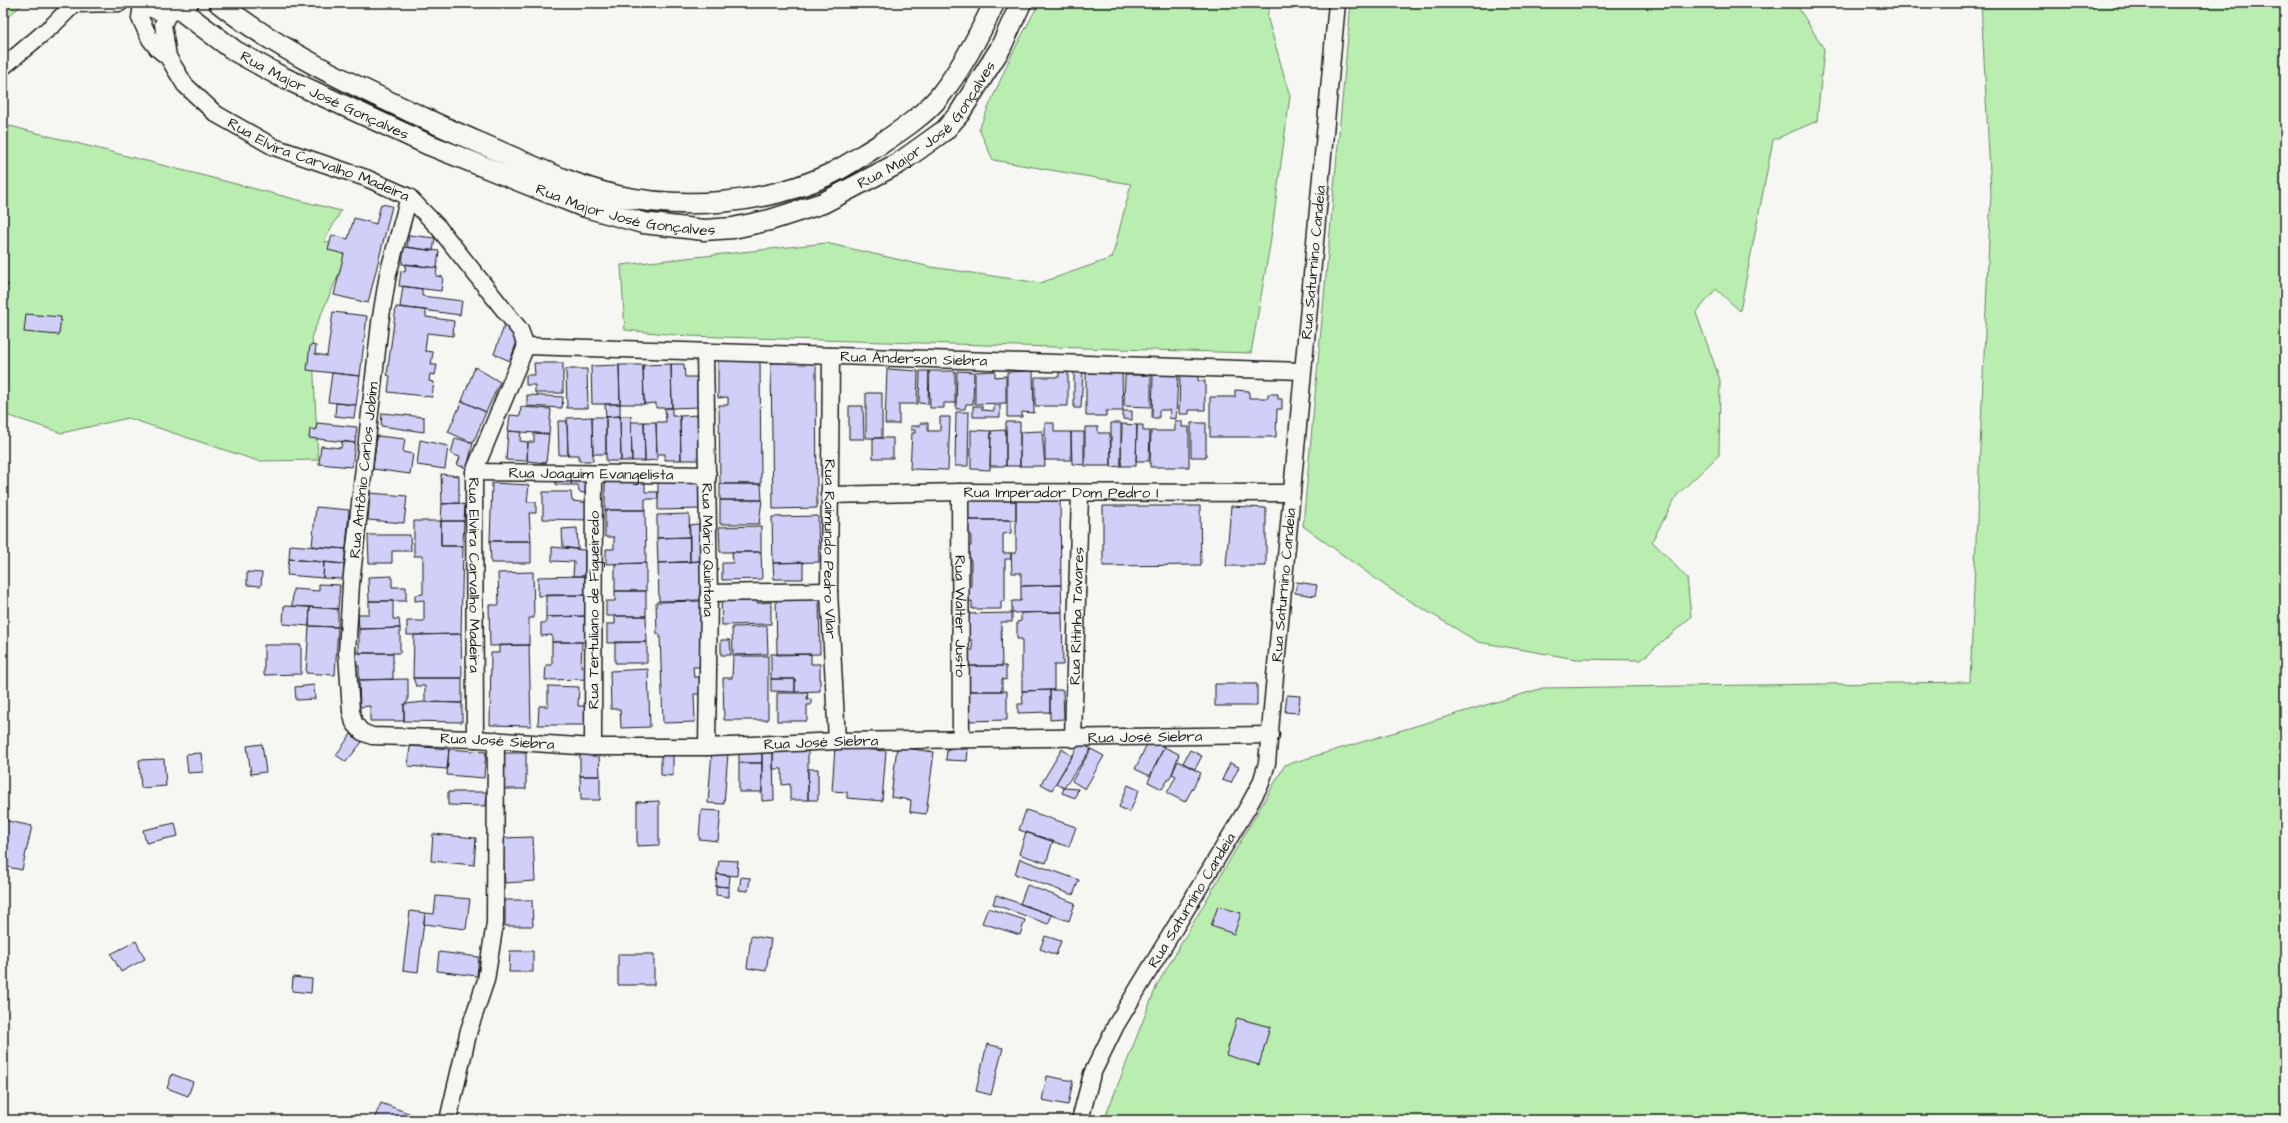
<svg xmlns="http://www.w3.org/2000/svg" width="2288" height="1123" font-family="'Architects Daughter',sans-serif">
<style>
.green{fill:#b9eeb0;stroke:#6a8566}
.building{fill:#cfcff7;stroke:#1c1c1c}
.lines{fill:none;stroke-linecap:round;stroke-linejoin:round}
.minor-casing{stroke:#1c1c1c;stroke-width:19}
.tertiary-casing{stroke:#1c1c1c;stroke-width:23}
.minor{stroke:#f6f6f2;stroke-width:16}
.tertiary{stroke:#f6f6f2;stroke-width:20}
.labels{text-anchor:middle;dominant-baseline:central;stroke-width:4;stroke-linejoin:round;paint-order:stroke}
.street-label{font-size:15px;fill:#1c1c1c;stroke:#f6f6f2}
</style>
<rect width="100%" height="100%" fill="#f6f6f2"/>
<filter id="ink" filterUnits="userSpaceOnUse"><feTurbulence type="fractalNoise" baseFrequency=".025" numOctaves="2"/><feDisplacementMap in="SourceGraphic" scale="8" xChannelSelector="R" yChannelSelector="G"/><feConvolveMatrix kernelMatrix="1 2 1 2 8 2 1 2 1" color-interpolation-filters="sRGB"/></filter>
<g filter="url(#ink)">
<path class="green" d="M3,3H24L3,21Z
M1039,3H1271L1267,16L1290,96L1270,245L1251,353L688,336L625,330L621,265L826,243L931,267L1040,283L1112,258L1131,184L993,160L979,129L1010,58Z
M1351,3H1803L1798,7L1824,49L1817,121L1773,140L1740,311L1716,289L1696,313L1720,380L1719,455L1677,495L1652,541L1687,578L1691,617L1641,660L1576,659L1478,642L1387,587L1303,526Z
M1981,3H2285V1120H1104L1157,985L1285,765L1543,688L1970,682L1991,192Z
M10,126L341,211L324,241L350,249L312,335L318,460L258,461L128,418L62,433L3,414V137Z"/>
<path class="building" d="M381,204L392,206L368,303L334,295L344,254L328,250L332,235L348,239L354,218L376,224Z
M409,235L435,238L433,251L407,247Z
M404,247L439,251L437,268L402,264Z
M406,264L437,268L436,276L443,277L441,291L399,286L401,271L405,272Z
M3,281L8,285L3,290Z
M403,286L422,289V296L462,301L460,315L400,307Z
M396,307L426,310V317L454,321L453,336L427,333L425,351L433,352L431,365H437L435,375L430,374L429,381L434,382L432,397L388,392L390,376L387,375Z
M333,312L367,316L360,376L307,370L310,345L316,346L315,354L327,356Z
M26,314L61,317L59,335L24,332Z
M506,321L518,338L510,361L494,354Z
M718,360H760L761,484H720L719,405H728V397L718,398Z
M816,362L817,508L773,509L771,363Z
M534,363H563V393H535V385H526V375H535Z
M671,364H684L685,377H699V407L672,408Z
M671,364L672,408H656V403L644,404L643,365Z
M619,365H643L644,404H620Z
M619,365L620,404H592L591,366Z
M475,367L500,382L486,412L462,401Z
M566,369H587L588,408H567Z
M887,369L918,371L917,404H899V424H885Z
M920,371H929L928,404L919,403Z
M929,371H955V403H944V408H930Z
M957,371L974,372L973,404H966L965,409H956Z
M995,371V377L1006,376V403L975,404V372Z
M1033,371L1034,413L1022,412V417H1007V372Z
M1074,371H1083L1081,408H1074Z
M1059,372H1068V406H1035V377H1059Z
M332,373L360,376L356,405L328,402Z
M1086,373H1122L1123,411H1106V416H1086Z
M1153,374L1178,375L1176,419L1169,418L1170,410H1159V418H1152Z
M1180,374L1198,375V381H1205V410H1189V414H1179Z
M1125,375H1151V407L1124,406Z
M1235,390L1249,391V398H1268V394H1278V399H1282V409H1277L1276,437H1210V397H1235Z
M866,393H882V438H866Z
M527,395L563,397L562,408L527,406Z
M462,401L486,412L473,443L448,432Z
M336,403L356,405L354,418L335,416Z
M605,404H620V416L606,417Z
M994,405H1000V417H973V406H982V410L994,411Z
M849,406H863L864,439H849Z
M521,407L551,409L549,434L508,431L510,415L520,416Z
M665,408H672V416H680L681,460H665V454H657L656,422H666Z
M1123,411H1132V420L1123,419Z
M956,412H969L968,466H955Z
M382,413L424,417V432L381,426Z
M700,415V460H681L680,416Z
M620,416L621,461H606V417Z
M620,416H631L632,461H621Z
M592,417L593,461H579V455H568L567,418Z
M592,417H606V454H593Z
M940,417H950L948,470L910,469L912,433H915V430H911V426H920V423H928V431H940Z
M558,421H567L568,455H559Z
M1175,421H1182V427H1189V467H1150L1151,431H1175Z
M631,422H644L645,461H632Z
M644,422H656L657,460L645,461Z
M1006,422H1020V466H1006Z
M317,423L357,427L355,443L309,438L310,429L316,430Z
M1045,423H1054V432H1071V460H1045Z
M1111,423H1121V466L1111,467Z
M1191,423H1206V457H1191Z
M1122,424L1137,425L1136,466H1121Z
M1137,425H1143V431H1150L1149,461H1136Z
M1085,427H1098V433H1110L1111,466H1085Z
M971,430L991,431L990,470L971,469Z
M1006,430V466H990L991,431Z
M508,431L521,432L520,441L528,442L527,461L506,460Z
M1042,431L1045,466H1020V432Z
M1071,432H1084V465L1072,464Z
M534,433L549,434L546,463L527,461L528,442H534Z
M377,436L405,439L403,452L413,454L410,474L373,469Z
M455,438L473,443L467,468L457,465L460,457L451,454Z
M873,438H893V458H873Z
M420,440L448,446L445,469L417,465Z
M342,441L355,443L352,467L319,464L321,446L341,448Z
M441,474L459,476V503L442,504Z
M556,475L591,478L590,494L579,492L578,485H556Z
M699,480L700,509L658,510V481Z
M605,481H645V492H658V499H645V510H605Z
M492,483L529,485L527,502H536V513H529L531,541H490Z
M720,484H761L762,500H720Z
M543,492H571L572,501L590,503L591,520L543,519Z
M370,493L407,496L404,523L368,520Z
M1060,498L1061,585L1021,586V573H1012L1011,553H1016V499Z
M1016,499V520H964V500Z
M720,500H762L759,524H720Z
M459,503L465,505L464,521H441L442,504Z
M1103,506H1200L1201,565L1103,566Z
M1231,506L1266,508V566H1226Z
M316,507L349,510L346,549L312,546Z
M605,510H645L646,563L606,564V549H614V537H605Z
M689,514L690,537L657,538V515Z
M818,516L819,562L773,563L772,517Z
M964,520H1011V533L1003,534V553H1011V559H1005V601H1001V609H972V601L965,602V587H971V560H964V546H971V534H965Z
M414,521H441V546H463L461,634L407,635V621H424V600L415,601V595L423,594V556H414Z
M441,521H464L463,546H441Z
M699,524L700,561L690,562L689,525Z
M761,526V552H720L719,527Z
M577,528L578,549L563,547L562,529Z
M368,535H410L411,551H392V563H369Z
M690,537V562L658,563L657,538Z
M490,541H531V563H491Z
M290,545L346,549L344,564L289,559Z
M552,547L585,550V576H573L574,562L552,561Z
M732,552H761L762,579L722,580V563H733Z
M289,559L324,562L323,578L287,575Z
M700,561L701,600L659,601L658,563Z
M324,562L344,564L343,579L323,578Z
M803,562V579H774L773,563Z
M646,563V591H615V564Z
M247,572L262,573L261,586L247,585Z
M533,572L534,618H529V645L490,646L489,605H499L498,573Z
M392,576V587H406V601H369L368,577Z
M585,576V595L538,596V577Z
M1297,582L1317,585L1315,596L1295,593Z
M319,584L340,585L338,609L292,606L293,589L319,591Z
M1061,585L1062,612L1012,613V601H1021V586Z
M615,591H646V616H606V601H615Z
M546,595H585V616L546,617Z
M757,596V603L771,602V624L722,625L721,597Z
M776,596H819L820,654L777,655Z
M369,601H393V619H399L400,628L359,629L358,614H369Z
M702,601L703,667H693L694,677H702L703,694H694L695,722L663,723L660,634H657L656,602Z
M284,606L310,607L309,626L283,624Z
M310,607L338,609V627L309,626Z
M1062,612L1063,665H1054V690L1022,691V639H1017V622L1021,621V613Z
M1012,613V622H1001L1002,666H966V650H973L972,640H965V614Z
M585,616V642H552V635L541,636V623H546V617Z
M615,616H646L647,642L607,643V624H615Z
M309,626L338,627L335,675L306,673Z
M767,626L768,654L733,655L732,627Z
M400,628V653H359V629Z
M461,634L462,678H413L414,635Z
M721,640H730L731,655H721Z
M552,642H582L581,667H589L590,679L545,680L546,665H552Z
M615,642H647V663H615Z
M264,645H301V674L264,675Z
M499,645H529L531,726L490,725L491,653H499Z
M353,653H393V679L359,680V666H353Z
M771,654H811V664H820V691L795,692V679H771Z
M733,656H768V720H724L723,678H732Z
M966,666H1006V680L1002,679V691H966Z
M648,669L650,727L621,728L620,709H611L610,671Z
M413,678H462V703L425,702V686H416Z
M408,679V701L404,704V721H370V706L360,707L359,680Z
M771,679H795V692L771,691Z
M1215,684H1257V706H1215Z
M314,685L315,699L296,700L295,687Z
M548,686L579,687L578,706H587V725H538L539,706H548Z
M1050,690H1063L1064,719L1050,720Z
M1050,690V712L1018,713V704H1023L1022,691Z
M966,691H1007V720L967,721Z
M777,693H808L807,699H811V705H807V721H777Z
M1287,695L1300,696L1298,713L1285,712Z
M425,702L462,703V722L404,721V704Z
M351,734L362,742L346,762L336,755Z
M1149,740L1164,747L1150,776L1135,769Z
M1080,743L1091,749L1064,788L1056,783Z
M262,744L266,772L251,774L247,746Z
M410,746L449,749L447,769L408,766Z
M835,747L886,751L882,801L847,798V792L832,791Z
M897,747L934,752L926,814L910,812L911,800L891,797Z
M1164,747L1179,754L1172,774L1162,789L1148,782Z
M449,749L486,752L484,778L447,775Z
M947,749H968L967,761L946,760Z
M1062,749L1072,756L1052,790L1041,784Z
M1091,749L1104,756L1085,789L1072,781Z
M739,750H762V763H739Z
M762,750H773L774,800L762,801Z
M773,750H808V800H790V784L782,785V769H773Z
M1190,750L1202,756L1195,769L1183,763Z
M712,751L728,753L724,804L708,803Z
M201,753L203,772L188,773L186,754Z
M504,753H526V789H504Z
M661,753H673V776L661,775Z
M580,754H599L600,776H580Z
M164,759L166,786L141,788L139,760Z
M1178,761L1201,773L1185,802L1167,793L1176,776L1172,774Z
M739,763H762V792H739Z
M1230,763L1239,767L1231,783L1222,780Z
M808,769H818V800H808Z
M580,776H600V800H581Z
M1128,785L1139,790L1130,812L1119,807Z
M1064,788L1078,789L1075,798L1062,793Z
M448,792H487L486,806L448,805Z
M659,801V845L637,846V802Z
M701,810L721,811L718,841L699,839Z
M1026,810L1076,827L1069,847L1019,830Z
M3,820L32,826L22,870L3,866Z
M175,823L178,836L146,843L143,830Z
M1026,832L1053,841L1046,863L1019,854Z
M433,834L476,838L474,865L431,861Z
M533,837L535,881L505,883L502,838Z
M1020,859L1079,880L1073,895L1015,874Z
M719,860L738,861L737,876L717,874Z
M717,874L730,876L729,887L716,886Z
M741,877L750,878L748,891L739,890Z
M1027,885L1075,903L1069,921L1020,904Z
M716,886L729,887V897L716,895Z
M996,895L1052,915L1048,924L993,904Z
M436,896L470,899L466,929L424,924L425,913L434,914Z
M505,900H532L533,926H505Z
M1218,906L1241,913L1234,934L1211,926Z
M988,908L1025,920L1020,935L982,923Z
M410,911L425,913L418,972L403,970Z
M751,936L771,939L766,971L747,968Z
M1045,936L1061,941L1056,955L1040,949Z
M136,941L145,959L121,972L111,954Z
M510,951H533V972H509Z
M439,952L479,957L477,976L437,971Z
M618,954H654V985H618Z
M293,977L312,979L311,993L292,991Z
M1237,1018L1270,1027L1259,1065L1226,1055Z
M987,1044L1003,1048L991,1095L976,1091Z
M172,1074L193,1082L188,1096L167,1088Z
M1047,1076L1073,1081L1068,1105L1042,1100Z
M381,1103L411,1114L408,1120H368L369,1117L374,1119Z"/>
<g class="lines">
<defs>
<g id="minor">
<path id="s1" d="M142,3L140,18L150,39L158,49L168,57L185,85L216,114L274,147L366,178L409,197L438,227L520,330L526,346L474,472L475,739"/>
<path d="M74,4L120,3"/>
<path d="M168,57L163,24L170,11"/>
<path d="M3,67L54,24L75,3"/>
<path id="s2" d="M409,197L388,274L380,323L351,584L347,653L351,711L354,723L362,732L372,736L475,739L593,747H707L837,741L1271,735"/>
<path id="s3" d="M526,346L1302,371"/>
<path id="s4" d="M705,353L709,593L707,747"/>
<path id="s5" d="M831,356L829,591L837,741"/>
<path id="s6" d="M474,472L708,475"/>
<path id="s7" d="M960,492L961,739"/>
<path id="s8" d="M829,495L960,492L1292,493"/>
<path d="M709,593L829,591"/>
<path id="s9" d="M1073,739L1080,493"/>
<path id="s10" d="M593,747L594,474"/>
<path d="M448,1120L469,1030L486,980L495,923L496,740"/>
<path id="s11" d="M1080,1120L1092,1074L1116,1025L1248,807L1261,783L1267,763L1337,3"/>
</g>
<g id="tertiary">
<path d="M145,3C159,13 174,13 188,3"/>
<path d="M219,3C281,52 353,85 424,118C453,132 483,144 512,157C546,172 581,188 618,196C684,210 766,204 828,175C846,167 862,155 879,145C900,131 923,116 939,97C962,68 979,36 994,3"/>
<path id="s12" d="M179,9L235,51L280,76L427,144L582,206L643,223L704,230L733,228L770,220L823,203L899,163L927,143L945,130L959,114L1000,49L1021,3"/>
</g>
</defs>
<use href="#minor" class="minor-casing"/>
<use href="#tertiary" class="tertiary-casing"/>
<use href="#minor" class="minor"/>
<use href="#tertiary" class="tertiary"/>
</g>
</g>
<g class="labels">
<g class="street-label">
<text stroke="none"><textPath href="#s12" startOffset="170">Rua Major José Gonçalves</textPath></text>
<text stroke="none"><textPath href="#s12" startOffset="830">Rua Major José Gonçalves</textPath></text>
<text stroke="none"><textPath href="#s1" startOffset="252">Rua Elvira Carvalho Madeira</textPath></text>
<text stroke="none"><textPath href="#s12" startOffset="494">Rua Major José Gonçalves</textPath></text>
<text stroke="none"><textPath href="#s11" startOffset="908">Rua Saturnino Candeia</textPath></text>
<text stroke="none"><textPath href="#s3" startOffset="388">Rua Anderson Siebra</textPath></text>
<text transform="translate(364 470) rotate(-84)">Rua Antônio Carlos Jobim</text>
<text stroke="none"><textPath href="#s6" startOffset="117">Rua Joaquim Evangelista</textPath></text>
<text stroke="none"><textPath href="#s8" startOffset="232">Rua Imperador Dom Pedro I</textPath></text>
<text stroke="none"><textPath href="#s5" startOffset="193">Rua Raimundo Pedro Vilar</textPath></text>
<text stroke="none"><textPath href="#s4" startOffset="197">Rua Mário Quintana</textPath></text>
<text stroke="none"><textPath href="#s1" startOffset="780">Rua Elvira Carvalho Madeira</textPath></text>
<text stroke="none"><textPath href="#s11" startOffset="584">Rua Saturnino Candeia</textPath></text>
<text stroke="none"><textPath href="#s10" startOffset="137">Rua Tertuliano de Figueiredo</textPath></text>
<text stroke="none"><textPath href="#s7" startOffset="124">Rua Walter Justo</textPath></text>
<text stroke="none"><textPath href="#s9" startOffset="123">Rua Ritinha Tavares</textPath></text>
<text stroke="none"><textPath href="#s2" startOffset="1328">Rua José Siebra</textPath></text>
<text stroke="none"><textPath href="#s2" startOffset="680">Rua José Siebra</textPath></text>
<text stroke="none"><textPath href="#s2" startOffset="1004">Rua José Siebra</textPath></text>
<text stroke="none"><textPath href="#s11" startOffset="248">Rua Saturnino Candeia</textPath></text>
</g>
</g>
<rect width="2288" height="1123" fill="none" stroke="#f6f6f2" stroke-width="16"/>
<rect x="8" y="8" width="2272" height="1107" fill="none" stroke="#1c1c1c" stroke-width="1.5" filter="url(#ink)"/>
</svg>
